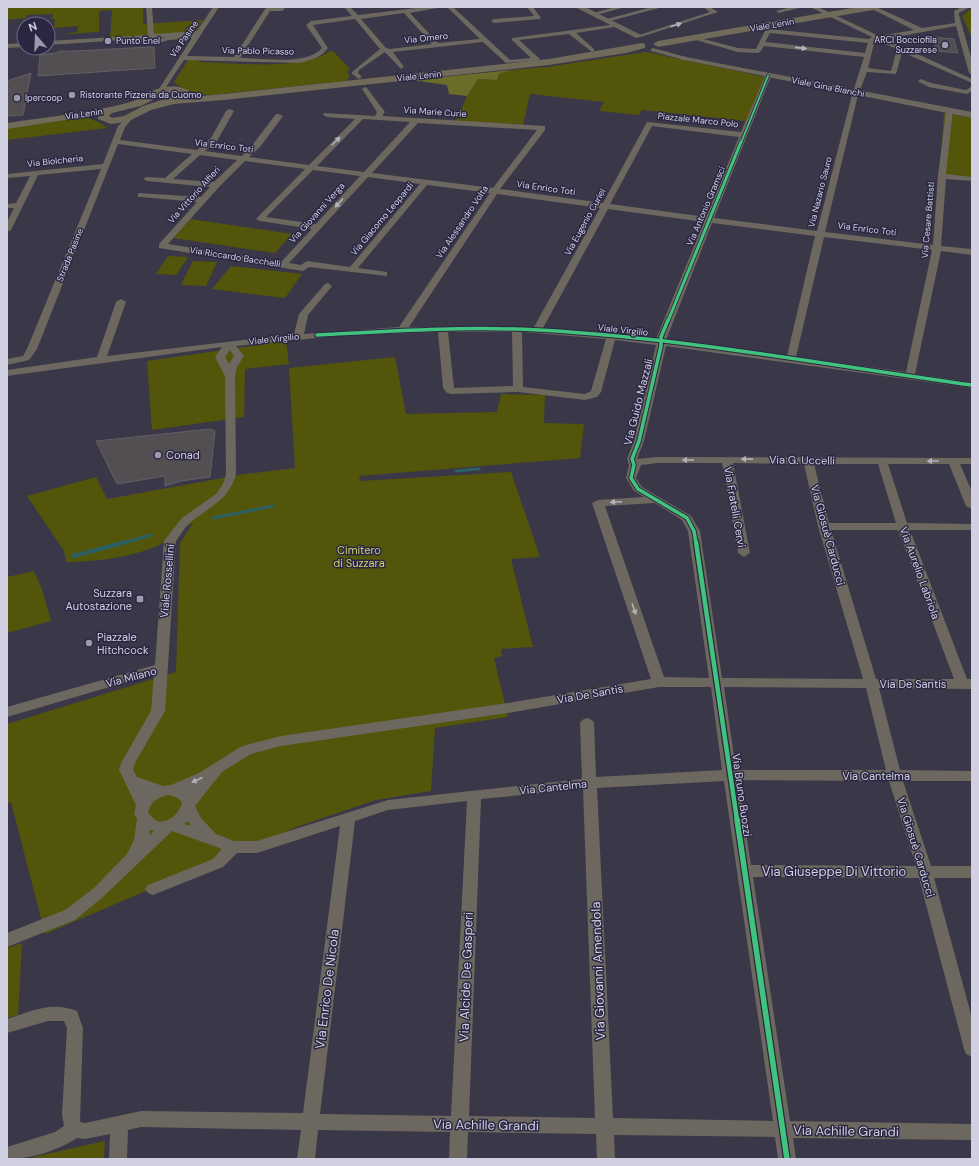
<svg xmlns="http://www.w3.org/2000/svg" width="979" height="1166" font-family="'DM Sans',sans-serif">
<style>
.green{fill:#53550a}
.forest{fill:#6a6d2a}
.lines{fill:none;stroke-linecap:round;stroke-linejoin:round}
.stream-far1{stroke:#2b6164;stroke-width:3}
.stream{stroke:#2b6164;stroke-width:4}
.building{fill:#524e51;stroke:#635f63}
.minor{fill:#6c685f;fill-rule:evenodd}
.tertiary{fill:#6c685f;fill-rule:evenodd}
.secondary{fill:#6f6a5a;fill-rule:evenodd}
.cycleway-far4-casing{stroke:#2b2743;stroke-width:3.5}
.cycleway-far3-casing{stroke:#2b2743;stroke-width:4.5}
.cycleway-far2-casing{stroke:#2b2743;stroke-width:5.5}
.cycleway-far1-casing{stroke:#2b2743;stroke-width:7}
.cycleway-casing{stroke:#2b2743;stroke-width:8}
.cycleway-far4{stroke:#40c37c;stroke-width:2}
.cycleway-far3{stroke:#40c37c;stroke-width:3}
.cycleway-far2{stroke:#40c37c;stroke-width:3.5}
.cycleway-far1{stroke:#40c37c;stroke-width:4.5}
.cycleway{stroke:#40c37c;stroke-width:5.5}
.oneway{fill:#b3b1bb}
.poi-dot{fill:#9c9aac;stroke:#2b2743;stroke-width:1.5}
.labels{text-anchor:middle;dominant-baseline:central;stroke-width:3;stroke-linejoin:round;paint-order:stroke}
.far-street-label{font-size:9px;fill:#d1d0e2;stroke:#2b2743}
.far-poi-label{font-size:9px;fill:#d1d0e2;stroke:#2b2743;text-anchor:start}
.street-label{font-size:11px;fill:#d1d0e2;stroke:#2b2743}
.poi-label{font-size:11px;fill:#d1d0e2;stroke:#2b2743;text-anchor:start}
.park-label{font-size:11px;fill:#cdd469;stroke:#2b2743}
.near-street-label{font-size:13px;fill:#d1d0e2;stroke:#2b2743}
</style>
<rect width="100%" height="100%" fill="#3a3748"/>
<path class="green" d="M7,7H143V24L203,20L196,33L110,39L112,10L99,11V32L68,34L67,33L77,32L78,26L54,28L55,19H52L53,14L27,15L26,18L7,20Z
M972,8V38L962,16Z
M330,51H333L350,69L347,72L350,77L346,81L211,95C202,95 179,89 174,82L188,60H196L201,62C236,63 301,71 330,51Z
M646,52L765,77L746,121L642,110L639,115L599,111L604,102L530,94L523,125L456,121L467,96L478,79L497,80L499,74L512,70L546,67Z
M944,113L972,118V177L940,174Z
M85,117L101,123L107,128L7,140V128Z
M191,219L292,234L275,253L173,238Z
M168,256L188,257L176,275L156,274Z
M193,261L217,262L206,286L181,285Z
M231,266L302,274L285,298L212,289Z
M286,341L289,364L245,369L244,417L152,430L147,361Z
M395,357L406,414L497,412L501,394L545,395L544,423L584,424L580,458L359,476L360,481L511,472L540,557L511,559L533,647L501,649L502,656L494,658L508,717L435,728L431,791L376,800L299,826L45,934L11,802L7,804V724L176,672L180,543L193,523C181,528 171,540 159,545C134,557 94,562 66,562L64,551L27,496L96,477L107,499L245,474L295,468L289,368Z
M34,571L42,589L51,621L7,633V577Z
M22,943L18,1015L7,1018V948Z
M105,1141L104,1159H34L33,1157Z"/>
<path class="forest" d="M512,70L499,74L497,80L478,79L467,96L449,94L447,85L412,80Z"/>
<g class="lines">
<path class="stream-far1" d="M456,471L479,469
M213,518L273,506
M123,543L151,535"/>
<path class="stream" d="M73,556L126,542"/>
</g>
<path class="building" d="M933,37L954,39L958,53L936,51Z
M149,47H154L155,68L38,76L40,55L55,53L60,51H76Z
M31,73L23,115L7,116V81Z
M210,429L215,431L210,477L181,481L165,486V476L117,484L96,441Z"/>
<g class="lines">
<path class="minor" d="M146,7H152L154,34L197,31L213,7H219L187,56L234,57L265,9C269,6 281,6 285,9L282,11H270L240,58C262,58 307,66 322,48L306,25L311,21L352,16L344,7H350L358,15L425,7H443L410,13L438,43L480,39L447,7H453L510,60L531,58L512,40V38L618,24L621,26L576,33L594,49V51L592,52L569,34L519,40L539,58L540,59L537,61L506,63L483,42L393,52L404,67L401,69L385,52L359,70L358,73L362,77L359,79L352,74V72L380,49L355,19L313,25L328,48C321,58 311,60 299,63L184,60L162,93L160,94L157,92L192,38L169,40L152,45L124,40L48,45V41L148,35ZM404,13L432,44L390,49L386,48L361,19ZM165,37L152,41L140,39Z
M527,7H533L541,18L540,19L494,23L491,21L494,19L534,16Z
M615,7H625L593,16L590,14Z
M652,7H663L606,22L603,20Z
M703,7H710L718,12L641,37L636,36L710,12Z
M791,7H803L779,13L776,11Z
M810,7H818L879,36L914,30L868,7H876L922,28L955,23L954,11L962,7H970L959,13V15L972,61V75L969,73L956,26L885,39L972,79V83L902,52L896,74L867,72L858,95L825,232L933,245L938,176L946,111L953,109L946,174L972,177V181L946,179L941,246L972,249V255L941,251L915,374L972,382V388L666,346L644,441L637,459L657,457L972,458V464H960L972,492V509L966,506L949,464H888L907,523L972,524V530H910L967,679H972V689L879,688L900,770L972,771V781H903L931,866H972V878H934L972,1018V1057L966,1054L964,1049L919,878L753,877L790,1121L972,1124V1140L793,1138L796,1159H778L775,1137L614,1135L615,1159H597L596,1134L468,1132L467,1159H449L450,1132L318,1130L315,1159H297L301,1130L141,1127L128,1130L127,1159H109L110,1134L85,1139L77,1138C57,1151 31,1159 7,1159V1147L55,1132L64,1126L62,1114L67,1028L64,1021H48L7,1033V1019C33,1011 50,1001 77,1011L83,1028L80,1122L85,1123L141,1111L303,1113L340,826L257,853H237L223,867L153,895L148,893L145,889L148,885L213,859L222,849L172,831L104,896L75,920L7,947V933L65,910L94,888L127,854L134,840L137,819L134,814L136,805L119,770L121,763L151,711L154,674L7,717V707L155,665L164,541L182,518L216,494L223,484L226,474L225,376L215,357L222,347L7,376V370L97,357L116,302L121,299L126,302L107,356L294,334L299,314L325,284L328,283L332,286L308,315L304,334L399,327L490,193L427,185L358,268L387,272V276L309,267L303,271L159,248V244L197,202L141,197H138V193L201,197L210,187L147,181L143,179L147,177L165,178L192,154L118,144L37,349L29,360L7,365V359L23,356L27,349L101,169L38,175L11,230L7,232V222L14,208H7V204L16,203L30,176L7,178V174L103,164L118,126L128,117L132,119L125,127L120,140L197,150L211,138L226,111L230,109L234,111L217,141L205,151L242,156L254,143L276,114H279L283,116L260,147L249,157L309,165L355,119L327,117L323,115L324,113L375,116L377,112L362,89L365,87L367,88L385,112L382,116L545,126V130L500,189L603,203L647,122L741,132L765,76L768,74L771,76L714,218L817,231L852,95L864,57L764,46L760,52L758,53L738,52L696,40L699,38L738,48L756,49L765,31L768,29L869,39L872,37ZM770,33L868,43L865,53L765,42ZM875,40L897,49L891,71L868,68ZM363,119L410,122L364,172L317,166ZM418,123L537,130L493,188L372,173ZM652,126L739,137L706,217L610,204ZM200,155L237,160L214,182L173,179ZM245,161L305,169L256,219L260,221L312,229L281,262L168,244L219,187ZM313,170L360,176L316,224L266,217ZM368,177L420,184L350,267L307,261L301,265L289,263ZM497,194L600,208L534,327H409ZM608,209L704,222L656,339L543,328ZM712,223L815,236L787,356L666,340ZM824,237L932,250L906,372L796,357ZM438,332L443,388L447,393L451,394L518,392L585,400L597,397L601,392L615,340L656,345L634,441L627,459L629,465L626,478L634,491L644,497L598,500L592,503L651,679L508,703L281,736L242,746L199,773L171,785L163,786L137,777L133,770L135,763L165,711L176,541C181,535 185,526 192,521C211,506 229,500 236,474L235,376L237,367L244,356L236,346L337,336ZM448,332H512L513,386L454,388ZM522,332L606,339L591,391L585,394L523,387ZM230,350L234,356L229,364L225,357ZM657,463H722L738,553L744,557L750,553L733,463L804,464L818,526L863,679L722,678L700,531L691,516L642,487L636,478L641,465ZM814,464H878L896,523H829ZM655,503L682,520L688,531L709,678L664,677L605,506ZM831,530H898L954,679H876ZM659,687H711L722,770L596,777L594,723L592,720L587,718L582,720L580,723L582,779L388,800L257,841H234L216,834L201,818L195,806L222,772L251,754L281,746L508,713ZM724,687L866,688L886,770H736ZM738,780L889,781L916,866L751,865ZM724,781L773,1121L613,1118L597,788ZM583,789L595,1118L469,1116L481,799ZM169,795L178,798L182,802C180,813 167,826 155,820C153,818 150,815 148,813C150,801 159,797 169,795ZM467,801L451,1116L320,1114L355,821L388,810ZM188,821L191,826L184,824ZM150,830L154,831L149,835Z
M24,43V47L7,48V44Z
M653,48L686,57L687,58L684,60L651,51V49Z
M921,79L931,83L966,90L972,86V91L967,94L929,87L919,82L918,81Z"/>
<path class="tertiary" d="M575,7H585L643,36L636,38Z
M681,56L972,112V118L684,60H681Z"/>
<path class="secondary" d="M858,7H877L873,10L658,47L653,44L658,41Z
M642,43L645,44V48L626,53L549,65L224,100L174,104L151,110L127,122L111,124L98,119V115L7,129V123C47,117 88,113 127,103C140,100 151,89 164,87C173,86 186,86 192,94L189,97L224,94L549,59ZM166,93L180,94L143,106L124,116L112,118L109,116L112,113L141,106Z"/>
<defs>
<path id="cycleway-far4" d="M741,143L768,76"/>
<path id="cycleway-far3" d="M668,321L741,142"/>
<path id="cycleway-far2" d="M668,320L661,337V346L639,441L632,459L634,465L631,478L638,489L687,518L694,531L696,543
M317,335C391,331 465,326 539,330C684,338 828,365 972,385"/>
<path id="cycleway-far1" d="M696,542L737,820"/>
<path id="cycleway" d="M737,819L787,1159"/>
</defs>
<use href="#cycleway-far4" class="cycleway-far4-casing"/>
<use href="#cycleway-far3" class="cycleway-far3-casing"/>
<use href="#cycleway-far2" class="cycleway-far2-casing"/>
<use href="#cycleway-far1" class="cycleway-far1-casing"/>
<use href="#cycleway" class="cycleway-casing"/>
<use href="#cycleway-far4" class="cycleway-far4"/>
<use href="#cycleway-far3" class="cycleway-far3"/>
<use href="#cycleway-far2" class="cycleway-far2"/>
<use href="#cycleway-far1" class="cycleway-far1"/>
<use href="#cycleway" class="cycleway"/>
</g>
<defs><path id="oneway-solid" d="M-6-.8H1V-3.2L6.5 0L1 3.2V.8H-6Z"/></defs>
<g class="oneway">
<use href="#oneway-solid" transform="translate(676 25) rotate(-17)"/>
<use href="#oneway-solid" transform="translate(801 48) rotate(6)"/>
<use href="#oneway-solid" transform="translate(336 141) rotate(-45)"/>
<use href="#oneway-solid" transform="translate(339 203) rotate(132)"/>
<use href="#oneway-solid" transform="translate(747 459) rotate(-179)"/>
<use href="#oneway-solid" transform="translate(688 460) rotate(-180)"/>
<use href="#oneway-solid" transform="translate(933 461) rotate(-180)"/>
<use href="#oneway-solid" transform="translate(616 502) rotate(177)"/>
<use href="#oneway-solid" transform="translate(634 609) rotate(71)"/>
<use href="#oneway-solid" transform="translate(197 780) rotate(156)"/>
</g>
<g class="poi-dot">
<circle cx="108" cy="41" r="4"/>
<circle cx="945" cy="45" r="4"/>
<circle cx="72" cy="95" r="4"/>
<circle cx="17" cy="98" r="4"/>
<circle cx="158" cy="455" r="4"/>
<rect x="136" y="595" width="8" height="8" rx="2"/>
<circle cx="89" cy="643" r="4"/>
</g>
<g class="labels">
<g class="far-street-label">
<text transform="translate(772 25) rotate(-10)">Viale Lenin</text>
<text transform="translate(426 38) rotate(-6)">Via Omero</text>
<text transform="translate(184 39) rotate(-55)">Via Pasine</text>
<text transform="translate(258 51) rotate(1)">Via Pablo Picasso</text>
<text transform="translate(419 76) rotate(-6)">Viale Lenin</text>
<text transform="translate(828 87) rotate(11)">Viale Gina Bianchi</text>
<text transform="translate(435 112) rotate(4)">Via Marie Curie</text>
<text transform="translate(84 114) rotate(-8)">Via Lenin</text>
<text transform="translate(698 120) rotate(6)">Piazzale Marco Polo</text>
<text transform="translate(224 146) rotate(7)">Via Enrico Toti</text>
<text transform="translate(55 161) rotate(-6)">Via Biolcheria</text>
<text transform="translate(546 188) rotate(8)">Via Enrico Toti</text>
<text transform="translate(820 192) rotate(-76)">Via Nazario Sauro</text>
<text transform="translate(194 195) rotate(-48)">Via Vittorio Alfieri</text>
<text transform="translate(706 206) rotate(-67)">Via Antonio Gramsci</text>
<text transform="translate(317 213) rotate(-48)">Via Giovanni Verga</text>
<text transform="translate(382 219) rotate(-50)">Via Giacomo Leopardi</text>
<text transform="translate(928 220) rotate(-85)">Via Cesare Battisti</text>
<text transform="translate(462 222) rotate(-56)">Via Alessandro Volta</text>
<text transform="translate(585 222) rotate(-61)">Via Eugenio Curiel</text>
<text transform="translate(867 229) rotate(7)">Via Enrico Toti</text>
<text transform="translate(70 255) rotate(-68)">Strada Pasine</text>
<text transform="translate(235 257) rotate(9)">Via Riccardo Bacchelli</text>
<text transform="translate(623 330) rotate(6)">Viale Virgilio</text>
<text transform="translate(274 339) rotate(-6)">Viale Virgilio</text>
</g>
<g class="far-poi-label">
<text x="937" y="40" text-anchor="end">ARCI Bocciofila<tspan x="937" dy="10">Suzzarese</tspan></text>
<text x="116" y="41">Punto Enel</text>
<text x="80" y="95">Ristorante Pizzeria da Cuomo</text>
<text x="25" y="98">Ipercoop</text>
</g>
<g class="street-label">
<text transform="translate(638 402) rotate(-76)">Via Guido Mazzali</text>
<text transform="translate(802 460) rotate(1)">Via G. Uccelli</text>
<text transform="translate(735 507) rotate(80)">Via Fratelli Cervi</text>
<text transform="translate(828 535) rotate(75)">Via Giosuè Carducci</text>
<text transform="translate(920 573) rotate(70)">Via Aurelio Labriola</text>
<text transform="translate(167 581) rotate(-85)">Viale Rossellini</text>
<text transform="translate(131 677) rotate(-15)">Via Milano</text>
<text x="913" y="684">Via De Santis</text>
<text transform="translate(590 694) rotate(-10)">Via De Santis</text>
<text x="876" y="776">Via Cantelma</text>
<text transform="translate(553 787) rotate(-6)">Via Cantelma</text>
<text transform="translate(742 795) rotate(82)">Via Bruno Buozzi</text>
<text transform="translate(916 847) rotate(73)">Via Giosuè Carducci</text>
</g>
<g class="poi-label">
<text x="166" y="455">Conad</text>
<text x="132" y="593" text-anchor="end">Suzzara<tspan x="132" dy="13">Autostazione</tspan></text>
<text x="97" y="637">Piazzale<tspan x="97" dy="13">Hitchcock</tspan></text>
</g>
<g class="park-label">
<text x="359" y="550">Cimitero<tspan x="359" dy="13">di Suzzara</tspan></text>
</g>
<g class="near-street-label">
<text x="834" y="871">Via Giuseppe Di Vittorio</text>
<text transform="translate(598 971) rotate(-92)">Via Giovanni Amendola</text>
<text transform="translate(466 977) rotate(-88)">Via Alcide De Gasperi</text>
<text transform="translate(327 989) rotate(-83)">Via Enrico De Nicola</text>
<text transform="translate(486 1125) rotate(1)">Via Achille Grandi</text>
<text transform="translate(846 1131) rotate(1)">Via Achille Grandi</text>
</g>
</g>
<rect width="979" height="1166" fill="none" stroke="#d1d0e2" stroke-width="16"/>
<g transform="translate(36 36) rotate(341)"><circle r="19" fill="#2b2743" stroke="#6d6b83"/>
<path d="M0-3L7 15L0 10L-7 15Z" fill="#9c9aac"/>
<text y="-6" font-size="11" font-weight="bold" text-anchor="middle" fill="#d1d0e2">N</text>
</g>
</svg>
